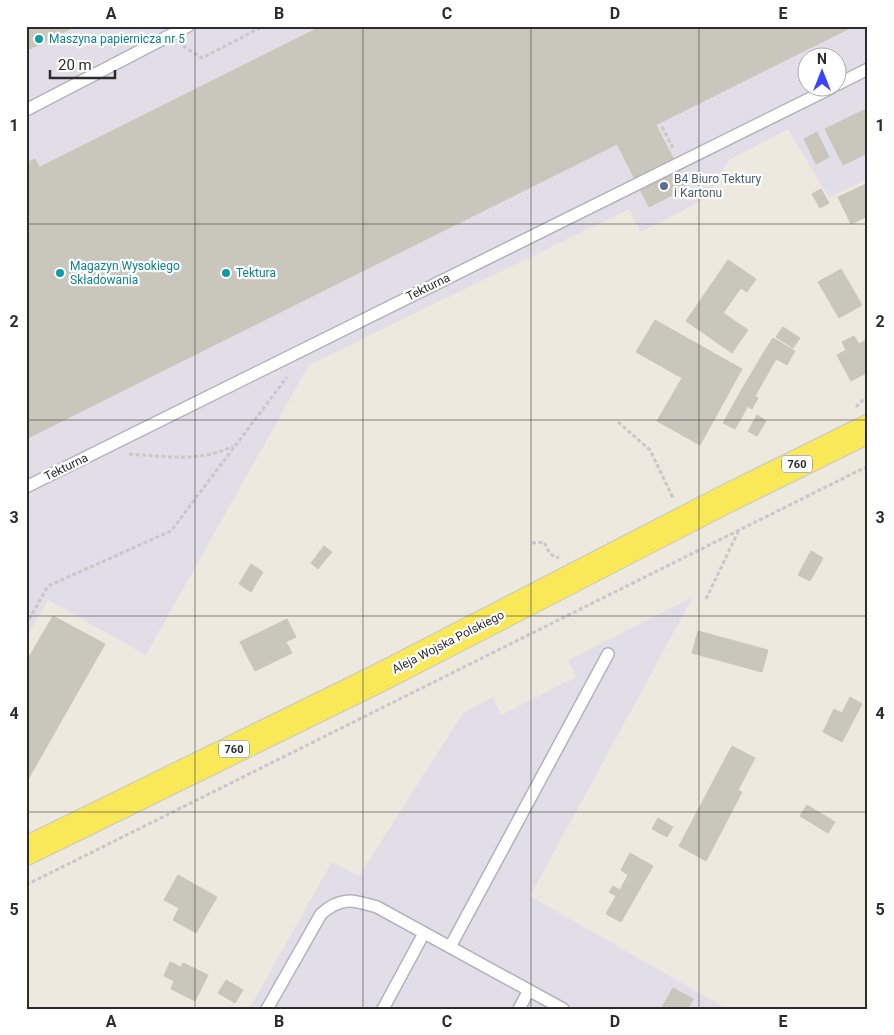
<svg xmlns="http://www.w3.org/2000/svg" width="894" height="1035" font-family="Roboto,sans-serif">
<style>
.industrial{fill:#e2dee7;fill-rule:evenodd}
.building{fill:#c9c7bc;stroke:#cac6b7}
.lines{fill:none;stroke-linecap:round;stroke-linejoin:round}
.service-casing{stroke:#b2b2c0;stroke-width:14}
.primary-casing{stroke:#c8c8c8;stroke-width:30}
.path{stroke:#c8c8c8;stroke-width:3;stroke-dasharray:4 2.5;stroke-linecap:butt}
.service{stroke:#fff;stroke-width:11}
.primary{stroke:#f9e858;stroke-width:28}
.grid{fill:none;stroke:#2c2c2c;stroke-width:1;stroke-opacity:0.55}
.culture-dot{fill:#0f9aa8;stroke:#fff;stroke-width:2}
.service-dot{fill:#5c6f8a;stroke:#fff;stroke-width:2}
.labels{text-anchor:middle;dominant-baseline:central;stroke-width:4.5;stroke-linejoin:round;paint-order:stroke}
.shield{fill:#fff;stroke:#6b6b6b;stroke-width:1}
.shield-label{font-size:11px;font-weight:bold;fill:#2c2c2c}
.culture-label{font-size:12px;fill:#0d838f;stroke:#fff;text-anchor:start}
.service-label{font-size:12px;fill:#4e5e75;stroke:#fff;text-anchor:start}
.street-label{font-size:12px;fill:#2c2c2c;stroke:#fff}
.neatline{fill:none;stroke:#2c2c2c;stroke-width:2}
.grid-label{font-size:16px;text-anchor:middle;font-weight:bold;fill:#2c2c2c}
</style>
<rect width="100%" height="100%" fill="#eee9de"/>
<path class="industrial" d="M26,26H868V179L829,198L788,129L729,160L707,198L641,232L629,209L309,365L146,655L48,600L26,638ZM806,58H836V88H806Z
M693,597L530,896L727,1009H249L332,862L359,876L463,713L493,697L501,715L576,677L568,660Z"/>
<path class="building" d="M26,26H76L26,51Z
M322,26H854L146,379L40,167Z
M868,108V153L843,165L825,129Z
M656,125L688,187L649,207L617,144Z
M817,132L829,157L816,164L804,139Z
M35,159L146,379L26,439V163Z
M868,183V216L851,224L838,197Z
M821,189L829,203L820,208L812,194Z
M728,260L756,279L747,292L741,288L723,313L748,330L732,353L686,321Z
M841,269L862,305L839,318L818,282Z
M655,320L742,369L700,445L657,421L682,378L636,352Z
M783,327L800,338L793,348L776,337Z
M854,336L859,344L868,339V372L851,381L837,355L846,350L842,342Z
M773,338L795,351L787,365L764,352Z
M764,352L776,359L755,396L742,389Z
M742,389L758,398L752,409L748,406L735,429L723,423Z
M757,415L766,421L757,436L748,431Z
M324,546L332,552L318,569L311,563Z
M811,551L823,558L810,581L798,575Z
M251,564L263,572L251,592L239,584Z
M53,616L105,644L26,783V662Z
M287,619L296,637L286,642L292,653L255,671L240,642Z
M698,631L768,650L762,672L692,653Z
M850,697L862,704L842,742L823,732L834,709L842,713Z
M732,746L755,758L738,790L715,778Z
M715,778L742,792L706,861L679,846Z
M807,805L835,822L828,833L800,816Z
M658,818L673,827L667,837L652,829Z
M630,853L653,866L621,922L606,914L616,896L609,892L613,886L620,890L628,875L621,870Z
M178,875L217,897L196,933L173,920L179,908L164,900Z
M170,962L181,967L183,963L208,975L195,1001L171,989L174,981L164,976Z
M226,980L243,990L235,1003L218,993Z
M673,988L693,999L688,1009H661Z"/>
<g class="lines">
<defs>
<path id="service" d="M836,85L868,69
M26,110L188,26
M26,487L831,88
M450,947L608,654
M267,1009L321,914C341,896 353,900 377,907L563,1009
M383,1009L424,933
M519,1009L529,990"/>
<path id="primary" d="M26,851L379,678L726,499L868,429"/>
</defs>
<use href="#service" class="service-casing"/>
<use href="#primary" class="primary-casing"/>
<path class="path" d="M183,46L202,58L264,26
M662,127L674,150
M856,407L868,395
M618,422L650,450L673,498
M129,454C166,456 199,463 233,446
M532,543L544,542L550,554L559,558
M706,599L739,530
M26,625L48,586L171,531L287,377
M26,885L868,466"/>
<use href="#service" class="service"/>
<use href="#primary" class="primary"/>
</g>
<path class="grid" d="M195,26V1009M363,26V1009M531,26V1009M699,26V1009M26,224H868M26,420H868M26,616H868M26,812H868"/>
<g class="culture-dot">
<circle cx="39" cy="39" r="5"/>
<circle cx="60" cy="273" r="5"/>
<circle cx="226" cy="273" r="5"/>
</g>
<circle class="service-dot" cx="664" cy="186" r="5"/>
<g class="labels">
<g class="shield">
<rect x="782" y="455.5" width="30" height="17" rx="4"/>
<rect x="219" y="740.5" width="30" height="17" rx="4"/>
</g>
<g class="shield-label">
<text x="797" y="464">760</text>
<text x="234" y="749">760</text>
</g>
<g class="culture-label">
<text x="49" y="39">Maszyna papiernicza nr 5</text>
<text x="70" y="266">Magazyn Wysokiego<tspan x="70" dy="14">Składowania</tspan></text>
<text x="236" y="273">Tektura</text>
</g>
<g class="service-label">
<text x="674" y="179">B4 Biuro Tektury<tspan x="674" dy="14">i Kartonu</tspan></text>
</g>
<g class="street-label">
<text transform="translate(428 287) rotate(-26)">Tekturna</text>
<text transform="translate(66 467) rotate(-26)">Tekturna</text>
<text transform="translate(448 642) rotate(-27)">Aleja Wojska Polskiego</text>
</g>
</g>
<rect width="894" height="1035" fill="none" stroke="#ffffff" stroke-width="55"/>
<g transform="translate(822 72)"><circle r="24" fill="#ffffff" stroke="#ababab"/>
<path d="M0-4L9 19L0 12L-9 19Z" fill="#3a44ff"/>
<text y="-8" font-size="14" font-weight="bold" text-anchor="middle" fill="#2c2c2c">N</text>
</g>
<path d="M50 70v8h65v-8" fill="none" stroke="#2c2c2c" stroke-width="2.5"/>
<text x="58" y="70" font-size="15" fill="#2c2c2c" stroke="#ffffff" stroke-width="4" paint-order="stroke">20 m</text>
<rect x="28" y="28" width="838" height="980" class="neatline"/>
<g class="grid-label">
<text x="111" y="19">A</text>
<text x="279" y="19">B</text>
<text x="447" y="19">C</text>
<text x="615" y="19">D</text>
<text x="783" y="19">E</text>
<text x="14" y="131">1</text>
<text x="880" y="131">1</text>
<text x="14" y="327">2</text>
<text x="880" y="327">2</text>
<text x="14" y="523">3</text>
<text x="880" y="523">3</text>
<text x="14" y="719">4</text>
<text x="880" y="719">4</text>
<text x="14" y="915">5</text>
<text x="880" y="915">5</text>
<text x="111" y="1027">A</text>
<text x="279" y="1027">B</text>
<text x="447" y="1027">C</text>
<text x="615" y="1027">D</text>
<text x="783" y="1027">E</text>
</g>
</svg>
